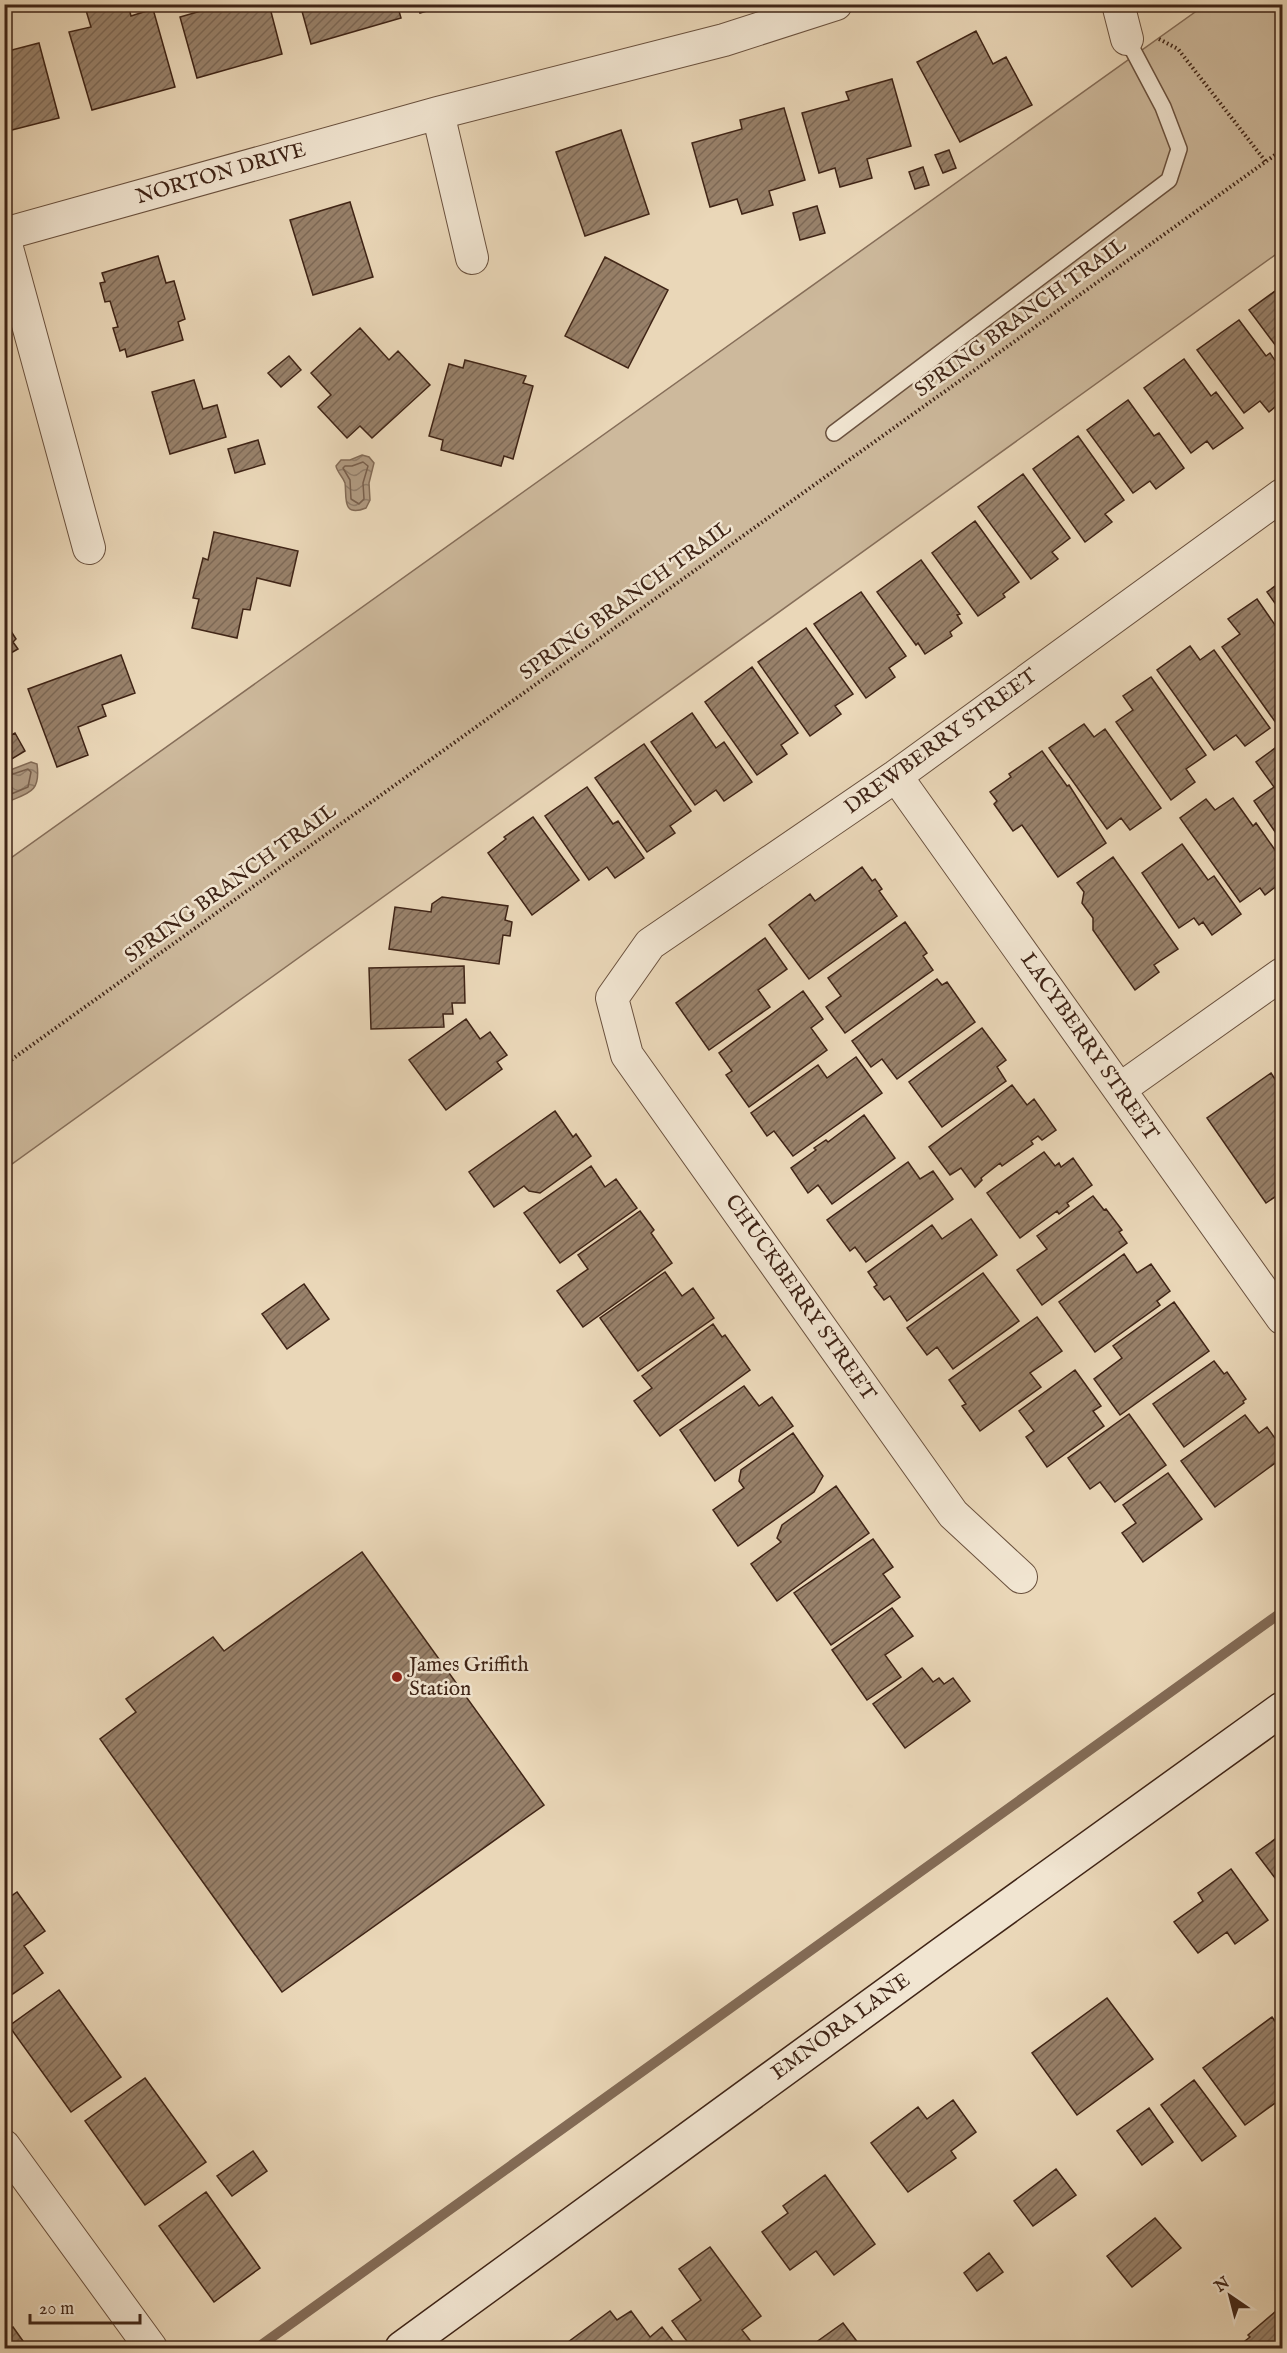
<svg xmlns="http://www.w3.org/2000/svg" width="1287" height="2353" font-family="'IM FELL English',serif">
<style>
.green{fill:#cdb99c;stroke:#866e59;stroke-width:1.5}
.water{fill:url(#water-waves);stroke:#836b56;stroke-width:1.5}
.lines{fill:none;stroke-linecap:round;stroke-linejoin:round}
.shore{stroke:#785f4c;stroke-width:1.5}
.stream{stroke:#836b56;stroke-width:10}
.building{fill:url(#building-hatch);stroke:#3f2416;stroke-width:1.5}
.lane-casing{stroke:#6a513e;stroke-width:18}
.street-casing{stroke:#6a513e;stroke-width:34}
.secondary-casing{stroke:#3f2416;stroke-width:36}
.path{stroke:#3f2416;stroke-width:4;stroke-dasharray:1.5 3;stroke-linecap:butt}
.lane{stroke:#f1e5d1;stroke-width:15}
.street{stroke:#f1e5d1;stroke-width:32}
.secondary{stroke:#f1e5d1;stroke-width:33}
.poi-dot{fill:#8f2418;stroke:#f1e5d1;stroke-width:2}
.labels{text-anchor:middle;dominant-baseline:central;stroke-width:5;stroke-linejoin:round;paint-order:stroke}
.street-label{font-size:21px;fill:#3f2416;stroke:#f1e5d1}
.poi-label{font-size:21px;fill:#3f2416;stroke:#f1e5d1;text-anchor:start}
</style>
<defs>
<pattern id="water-waves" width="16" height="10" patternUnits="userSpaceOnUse" patternTransform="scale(1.5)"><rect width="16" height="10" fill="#b09a81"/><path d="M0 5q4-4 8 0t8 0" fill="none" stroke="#917d69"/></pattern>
<pattern id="building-hatch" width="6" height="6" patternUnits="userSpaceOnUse" patternTransform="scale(1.5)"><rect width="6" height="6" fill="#98816a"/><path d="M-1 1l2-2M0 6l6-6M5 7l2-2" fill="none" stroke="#7d6956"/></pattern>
</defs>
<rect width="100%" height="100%" fill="#ead7b8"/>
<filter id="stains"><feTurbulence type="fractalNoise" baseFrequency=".00333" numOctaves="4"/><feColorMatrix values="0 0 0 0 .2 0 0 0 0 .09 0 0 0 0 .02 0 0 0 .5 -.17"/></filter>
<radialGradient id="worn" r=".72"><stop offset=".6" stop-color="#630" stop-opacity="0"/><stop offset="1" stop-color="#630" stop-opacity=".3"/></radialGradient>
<path class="green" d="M1205,5H1282V250L5,1169L4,863Z"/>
<path class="water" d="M362,455L369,457L374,463L369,483L370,500L366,508C341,518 347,496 345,483C343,477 337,472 336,466L341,460H350Z
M31,762L37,764C41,793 28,793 7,802L5,805V772Z"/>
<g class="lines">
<path class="shore" d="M363,462L368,466L363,483L364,499L359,504L351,499L350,480L343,468L345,466H352Z
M4,777L28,769L31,772L28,787L4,797"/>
<path class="stream" d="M257,2348L1282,1612"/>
</g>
<path class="building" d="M95,4H128L131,16L153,9L175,87L92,110L69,32L91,27L85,7Z
M225,4H269L282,54L197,78L180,17Z
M300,4H397L401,18L311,44Z
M417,4H450L420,13Z
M976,31L993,64L1006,57L1032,105L960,142L917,62Z
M39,43L59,118L4,132V52Z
M892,79L911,146L867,159L872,178L840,187L835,168L819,173L802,113L849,100L846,92Z
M784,108L805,180L769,191L773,205L742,214L737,199L710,207L692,143L742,129L740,120Z
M621,130L649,214L585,236L556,152Z
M949,150L956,168L943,173L935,155Z
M923,167L929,185L915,189L909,172Z
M350,202L373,277L313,295L290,220Z
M817,206L825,233L800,240L793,213Z
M158,256L166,283L174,281L185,319L178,322L183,340L127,357L125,349L120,351L113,328L118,327L110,301L105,302L100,283L105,282L102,273Z
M605,257L668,290L628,368L565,336Z
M1282,286V354L1249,310Z
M1239,320L1266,356L1270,353L1282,371V401L1269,412L1260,401L1244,413L1197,350Z
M360,328L389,360L398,351L430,385L372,438L360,426L347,438L318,407L331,395L311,373Z
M289,356L301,370L281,387L268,373Z
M1184,359L1211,396L1216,392L1243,428L1213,449L1207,441L1191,453L1144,388Z
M465,360L526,376L523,383L533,386L513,459L504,456L501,466L441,450L443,440L429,436L449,364L463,368Z
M194,380L203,409L217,405L226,437L170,454L152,392Z
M1128,400L1154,436L1159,433L1184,468L1156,489L1150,481L1133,493L1087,430Z
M1078,436L1124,500L1105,514L1112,522L1085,542L1033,469Z
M258,440L265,464L235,473L228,449Z
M1023,474L1070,538L1052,552L1058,559L1031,579L978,507Z
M975,521L1019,582L1003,594L1005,597L978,616L932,553Z
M214,532L298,551L290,586L257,578L250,610L243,609L237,638L192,628L199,599L193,598L203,558L208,560Z
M921,560L960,614L957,615L962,623L950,632L952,636L925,654L918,643L916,645L877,592Z
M1282,581V613L1267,592Z
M861,592L906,656L889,668L895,677L866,698L814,624Z
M1257,599L1282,635V718L1276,723L1222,647L1240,634L1228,619Z
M4,627L6,630L9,628L16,639L13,642L18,649L4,657Z
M806,628L853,694L835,706L841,714L810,736L758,662Z
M1190,646L1200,660L1214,650L1270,728L1245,746L1236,735L1214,750L1157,670Z
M121,655L135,693L102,705L106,716L78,727L88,755L57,767L28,689Z
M752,667L798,733L781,745L787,754L757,775L705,702Z
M1151,677L1206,755L1186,769L1195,782L1171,800L1116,722L1133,710L1123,696Z
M692,713L716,748L724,742L752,782L724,801L716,790L695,805L651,742Z
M1084,724L1094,737L1105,729L1161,808L1130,830L1121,818L1107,829L1049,748Z
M15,733L25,751L5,763L4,739Z
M1282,743V842L1254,801L1274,787L1256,762Z
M644,744L691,811L670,826L675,833L647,852L595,778Z
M1042,751L1067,786L1069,785L1106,843L1058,877L1022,825L1013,831L994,804L997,801L990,792L1011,777L1009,774Z
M587,787L613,824L618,821L644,858L615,878L607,867L589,880L545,816Z
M1233,798L1253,826L1256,823L1282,860V882L1265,895L1260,888L1240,902L1180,818L1206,799L1215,810Z
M533,817L579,880L532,915L488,853L506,839L504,837Z
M1182,844L1208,880L1214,876L1241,914L1212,935L1203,922L1199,925L1194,918L1179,928L1142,873Z
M1113,857L1178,949L1154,965L1159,972L1135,990L1093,930V918L1082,903L1084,892L1077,883Z
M862,867L872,881L875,879L882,889L879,891L897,916L809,979L769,925L810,894L815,901Z
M442,897L508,906L505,920L512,922L510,936L503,935L499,964L389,949L395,907L431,912L432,904Z
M905,922L927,953L923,956L933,970L845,1033L826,1007L841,996L828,978Z
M765,938L787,969L758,990L770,1007L709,1050L676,1003Z
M464,966L465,1003H452L453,1014H443L444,1027L371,1029L369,968Z
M937,979L942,985L947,982L975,1022L897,1079L882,1059L871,1067L852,1041Z
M803,991L823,1019L811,1028L827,1050L749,1107L726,1075L732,1071L719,1053Z
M466,1019L480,1039L490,1032L507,1055L497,1062L502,1069L446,1110L409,1060Z
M982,1028L1006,1060L997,1067L1006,1081L942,1127L909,1082Z
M856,1057L882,1093L793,1156L774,1131L767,1136L751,1113L818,1065L827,1078Z
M1282,1061V1076L1276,1066Z
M1271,1073L1282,1090V1192L1266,1203L1207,1118Z
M1012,1085L1027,1105L1034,1099L1056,1130L1042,1140L1038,1136L1031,1141L1033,1144L1002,1166L1000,1163L981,1178L982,1180L975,1187L961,1168L950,1175L929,1147Z
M555,1111L573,1137L576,1134L591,1156L540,1193L529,1191L524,1186L494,1207L469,1172Z
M864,1115L895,1158L832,1204L818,1185L808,1193L791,1168L816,1150L814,1148L826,1140L828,1142Z
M1044,1152L1055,1166L1059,1163L1061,1167L1073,1158L1092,1185L1067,1203L1069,1206L1059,1214L1057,1211L1020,1238L987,1193Z
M908,1162L920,1179L933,1171L953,1199L866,1262L855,1247L850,1251L827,1220Z
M591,1166L605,1187L616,1179L637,1208L560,1263L524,1213Z
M1093,1196L1104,1210L1106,1209L1122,1230L1119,1232L1127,1243L1042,1305L1017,1270L1047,1249L1037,1236Z
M640,1211L654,1230L651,1233L672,1263L583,1327L557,1291L588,1269L578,1255Z
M971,1219L997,1255L907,1321L890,1296L884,1300L874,1287L877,1285L868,1272L932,1225L942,1239Z
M1124,1254L1137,1273L1151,1264L1170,1291L1157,1301L1160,1305L1095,1352L1059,1302Z
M665,1272L682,1296L693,1288L714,1318L638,1371L600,1318Z
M983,1273L1019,1321L953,1369L937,1347L927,1355L907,1328Z
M304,1284L329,1319L287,1349L262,1314Z
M1174,1302L1209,1351L1120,1415L1094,1379L1122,1358L1113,1346Z
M1037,1317L1062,1351L1030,1373L1041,1387L980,1431L962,1406L966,1404L949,1380Z
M713,1324L722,1337L725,1335L750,1370L660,1436L634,1401L652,1388L642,1376Z
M1214,1361L1224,1374L1227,1372L1246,1399L1243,1401L1244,1403L1184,1447L1153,1404Z
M1075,1370L1101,1406L1093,1411L1104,1426L1047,1467L1026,1437L1034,1431L1019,1411Z
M744,1386L759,1406L772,1397L793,1426L715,1481L680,1430Z
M1129,1414L1166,1465L1115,1502L1100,1482L1090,1489L1068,1458Z
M1245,1415L1259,1433L1267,1427L1282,1448V1458L1215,1507L1181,1461Z
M793,1433L823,1476L814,1492L738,1546L713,1510L744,1488L739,1481L741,1470Z
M1168,1473L1202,1519L1143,1562L1122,1533L1136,1523L1123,1505Z
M836,1486L869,1533L777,1601L751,1564L781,1542L777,1538L782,1525Z
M873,1539L893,1567L883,1574L900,1597L831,1645L794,1593Z
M362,1552L544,1805L282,1992L100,1739L136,1712L126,1699L213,1637L224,1651Z
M892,1608L913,1636L885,1655L901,1677L867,1700L832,1650Z
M922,1668L933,1682L939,1678L944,1684L953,1678L970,1701L905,1748L873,1704Z
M1282,1834V1872L1275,1878L1256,1853Z
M1231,1869L1268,1920L1235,1944L1227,1932L1198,1953L1174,1922L1203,1901L1198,1893Z
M17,1892L45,1931L24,1946L43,1973L4,2000V1901Z
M59,1990L121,2077L71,2112L9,2026Z
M1107,1998L1153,2059L1077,2115L1032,2053Z
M1272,2017L1282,2031V2098L1245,2125L1203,2068Z
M145,2078L206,2162L145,2205L85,2121Z
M1194,2080L1236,2136L1202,2161L1161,2105Z
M953,2100L976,2132L951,2151L956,2158L908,2192L871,2143L918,2107L927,2119Z
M1149,2108L1173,2142L1142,2165L1117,2131Z
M253,2151L267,2171L232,2196L217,2176Z
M1056,2169L1076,2195L1033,2226L1014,2201Z
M825,2175L875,2244L834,2275L816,2251L790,2270L762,2232L788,2213L783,2206Z
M206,2192L260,2268L214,2302L159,2226Z
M1155,2218L1181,2248L1132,2287L1107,2256Z
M710,2247L761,2316L742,2330L756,2348H692L672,2321L701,2300L679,2269Z
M989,2253L1003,2272L977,2291L964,2273Z
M1282,2306V2348H1236L1250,2337L1248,2335Z
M610,2311L617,2320L631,2311L650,2337L662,2327L678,2348H560Z
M843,2323L862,2348H808Z
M13,2327L28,2348H4V2333Z"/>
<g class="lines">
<defs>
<path id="lane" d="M834,433L1169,180L1179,149L1163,107L1127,39"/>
<path id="street" d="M1118,4L1127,39
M438,113L472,258
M4,234L438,113L724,40L836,4
M4,237L89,548
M896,776L1282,1318
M1120,1089L1282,974
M1021,1577L953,1514L627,1055L612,998L650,944L896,776L1282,495
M4,2146L151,2348"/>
<path id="secondary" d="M402,2348L942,1954L1282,1709"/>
</defs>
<use href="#lane" class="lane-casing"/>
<use href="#street" class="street-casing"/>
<use href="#secondary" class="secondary-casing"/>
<path class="path" d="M1159,39L1178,49L1266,162
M4,1065L1282,150"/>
<use href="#lane" class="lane"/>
<use href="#street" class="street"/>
<use href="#secondary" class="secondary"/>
</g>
<circle class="poi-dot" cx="397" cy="1677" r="6"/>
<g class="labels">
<g class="street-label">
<text transform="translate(221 174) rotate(-16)">NORTON DRIVE</text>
<text transform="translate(1021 318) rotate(-36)">SPRING BRANCH TRAIL</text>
<text transform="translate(626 601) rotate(-36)">SPRING BRANCH TRAIL</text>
<text transform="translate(941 742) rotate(-36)">DREWBERRY STREET</text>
<text transform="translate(231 884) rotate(-36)">SPRING BRANCH TRAIL</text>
<text transform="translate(1089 1047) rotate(55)">LACYBERRY STREET</text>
<text transform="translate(800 1298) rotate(55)">CHUCKBERRY STREET</text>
<text transform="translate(841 2027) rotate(-36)">EMNORA LANE</text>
</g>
<g class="poi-label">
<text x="409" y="1665">James Griffith<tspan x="409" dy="24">Station</tspan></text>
</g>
</g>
<rect width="1287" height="2353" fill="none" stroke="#ead7b8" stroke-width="24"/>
<rect x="6" y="6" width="1275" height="2341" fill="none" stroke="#3f2416" stroke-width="3"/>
<rect x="12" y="12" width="1263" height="2329" fill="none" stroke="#3f2416" stroke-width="1.5"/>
<g transform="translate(1230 2296) rotate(325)" stroke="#f1e5d1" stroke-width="4.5" paint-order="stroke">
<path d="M0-4.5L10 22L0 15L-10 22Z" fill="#3f2416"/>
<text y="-9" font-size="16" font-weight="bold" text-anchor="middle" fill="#3f2416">N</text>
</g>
<path d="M30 2314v9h110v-9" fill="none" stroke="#3f2416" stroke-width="3"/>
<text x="39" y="2314" font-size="18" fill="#3f2416" stroke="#f1e5d1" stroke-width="4.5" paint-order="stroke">20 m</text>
<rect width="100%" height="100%" filter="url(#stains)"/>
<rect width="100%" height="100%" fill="url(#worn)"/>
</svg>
